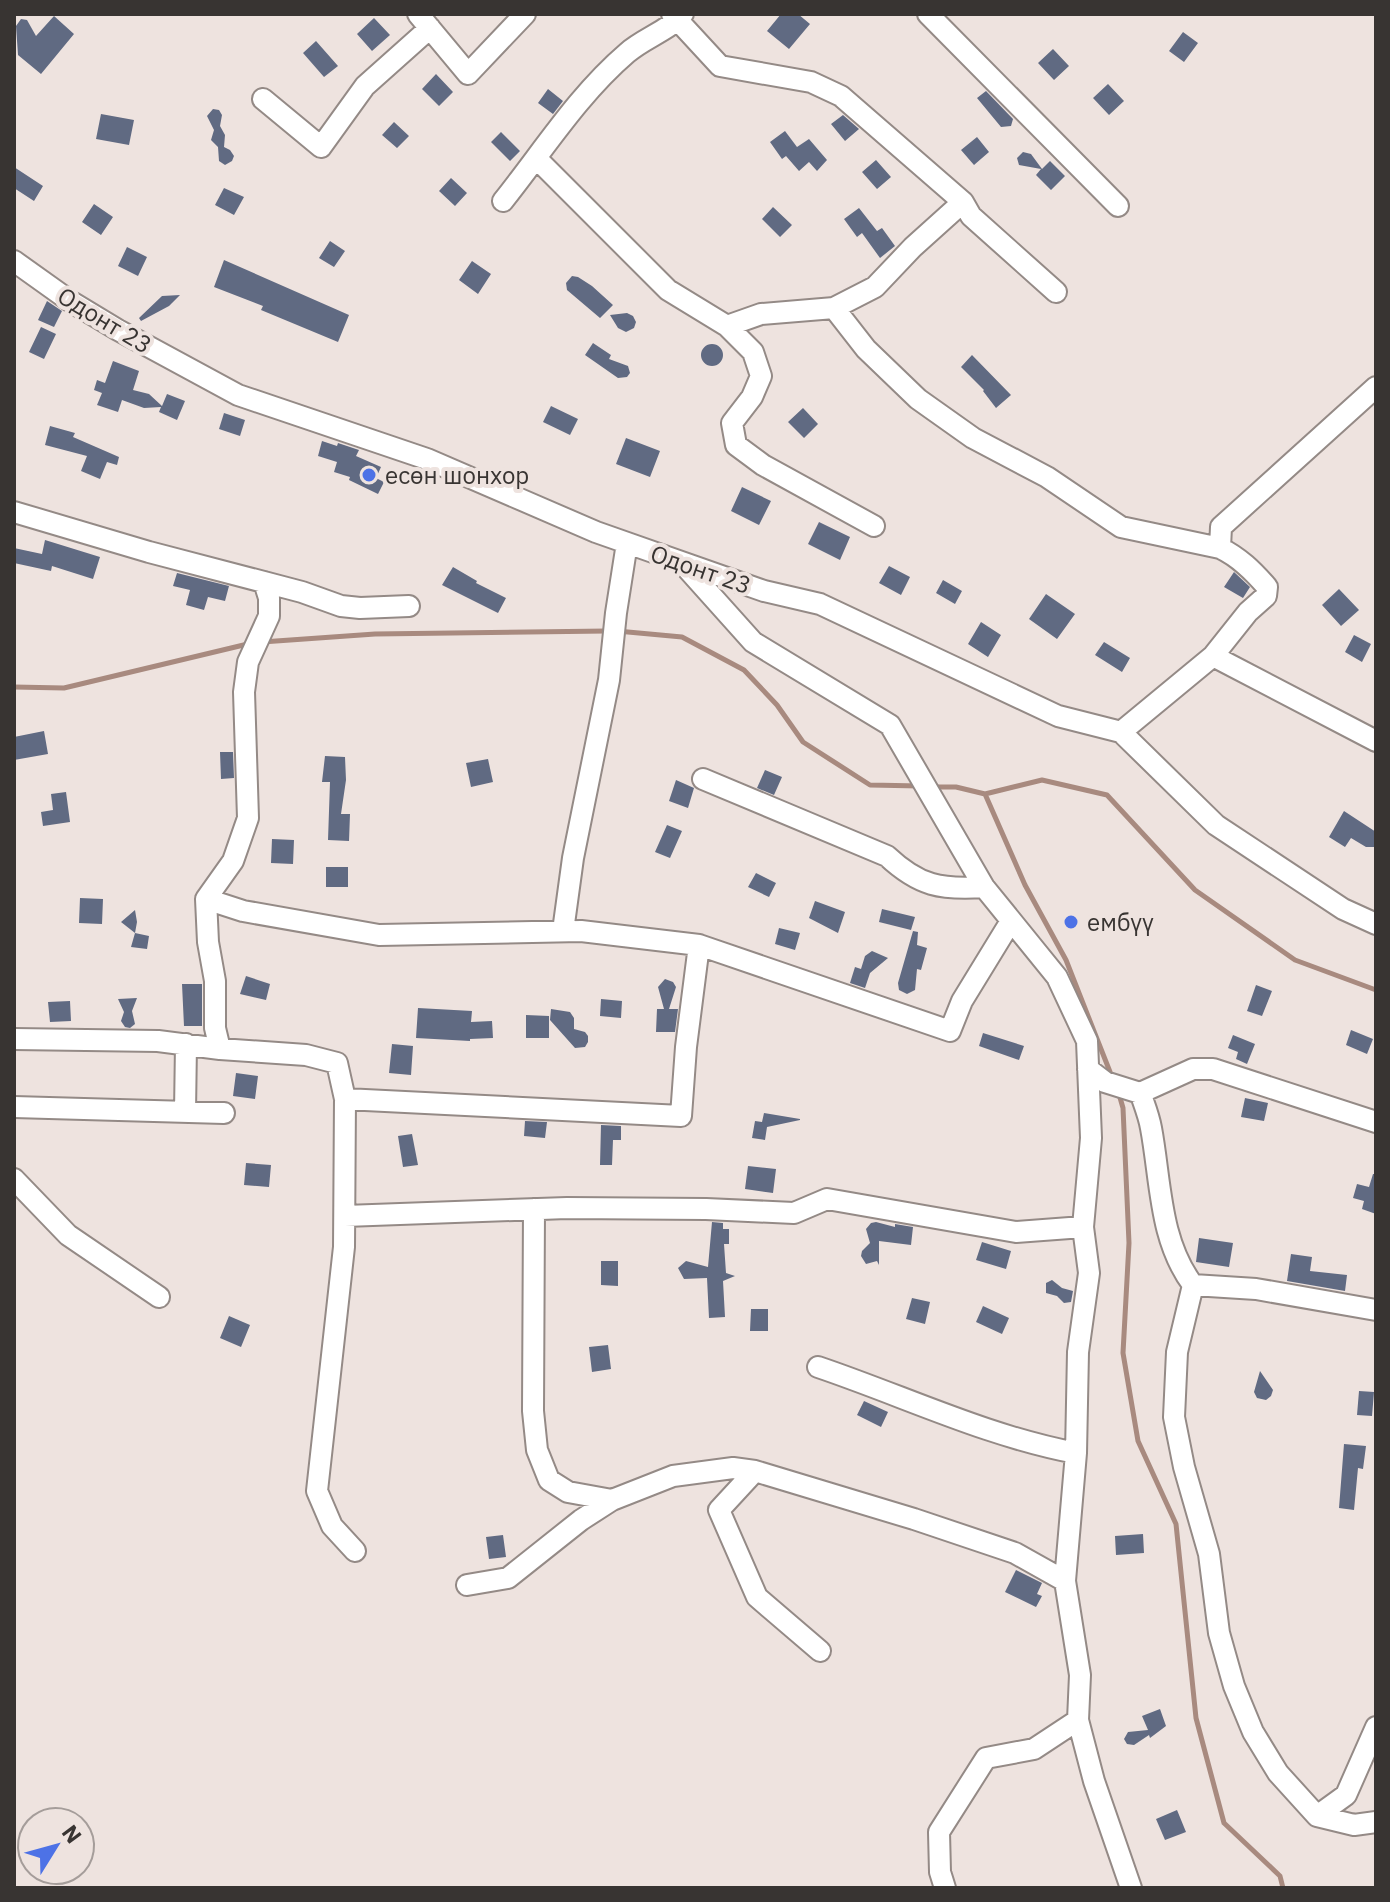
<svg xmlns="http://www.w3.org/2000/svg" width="1390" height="1902" font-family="'IBM Plex Sans',sans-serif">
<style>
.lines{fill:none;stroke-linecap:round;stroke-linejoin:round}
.stream{stroke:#a88a7f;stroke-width:5}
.building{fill:#606a82}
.minor-casing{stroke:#948a86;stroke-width:24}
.minor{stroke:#fff;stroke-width:20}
.poi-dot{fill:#4d72e6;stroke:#eee3df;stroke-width:3}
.labels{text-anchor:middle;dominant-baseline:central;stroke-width:8;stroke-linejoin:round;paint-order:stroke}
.street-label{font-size:24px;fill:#383432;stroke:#eee3df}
.poi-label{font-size:24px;fill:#383432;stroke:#eee3df;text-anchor:start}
</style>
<rect width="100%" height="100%" fill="#eee3df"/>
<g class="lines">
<path class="stream" d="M617,631L682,637L744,670L777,705L803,742L870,785L920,786
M262,642L375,634L607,631
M14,687L64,688L252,643
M934,787H956L985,794L1042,780L1107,795L1195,890L1295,960L1376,990
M985,794L1025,885L1066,960L1112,1077
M1119,1094L1123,1108L1129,1243L1123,1353L1138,1441L1176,1524L1196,1718L1224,1823L1280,1876L1283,1888"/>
</g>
<path class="building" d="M781,14H798L810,24L789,49L767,31Z
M54,16L74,34L41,74L18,55L16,26L21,19L27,20L36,36Z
M374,18L390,35L372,51L357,34Z
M1183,32L1198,43L1184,62L1169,51Z
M316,41L338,66L324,77L303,53Z
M1053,49L1069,66L1054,80L1038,63Z
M436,74L453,92L439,106L422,89Z
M1108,84L1124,101L1109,115L1093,98Z
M548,89L563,101L553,114L538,103Z
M986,91L1013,119L1011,126L1001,127L977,98Z
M213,109L219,110L222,115L220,126L225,135L224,147L230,150L234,156L232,161L225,165L219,161L218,147L211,140L214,130L207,116Z
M101,114L134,120L129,145L96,139Z
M843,115L859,129L845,141L831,124Z
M394,122L409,136L397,148L382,135Z
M785,131L797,147L809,139L827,160L817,171L809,162L799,171L786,156L782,159L770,142Z
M501,132L520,151L510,161L491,142Z
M977,137L989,152L974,165L961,150Z
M1023,152L1031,154L1042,169L1050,161L1065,176L1051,190L1036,175L1041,169L1019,165L1017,158Z
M876,160L891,177L877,189L862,172Z
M14,167L43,186L34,201L14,188Z
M451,178L467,193L455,206L439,191Z
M224,188L244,197L234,215L215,205Z
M94,204L113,217L101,235L82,222Z
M773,207L792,225L780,237L762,219Z
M859,208L877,231L882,228L895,246L880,258L862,233L857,237L844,219Z
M330,241L345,251L334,267L319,258Z
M127,247L147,257L138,276L118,266Z
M224,260L349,315L338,342L261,310L263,306L214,287Z
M472,261L491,274L478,294L459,280Z
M572,276L578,277L592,286L613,305L600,318L567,290L566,283Z
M180,295L169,306L141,321L139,318L162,296Z
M47,301L62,311L54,327L38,320Z
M627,313L633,316L636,322L634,328L626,332L618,328L610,315Z
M41,327L56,334L44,359L29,352Z
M593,343L611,355L609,359L628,366L630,373L627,377L618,378L585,355Z
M701 355a11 11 0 1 1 22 0a11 11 0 1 1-22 0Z
M972,355L1011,395L996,408L983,391L984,390L961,367Z
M113,361L139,371L133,390L149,394L162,406L167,394L185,401L177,420L159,412L161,407L144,408L122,400L118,412L97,405L102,393L94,390L97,380L105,383Z
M551,406L578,419L570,435L543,422Z
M803,408L818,424L804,438L788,422Z
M224,413L245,420L240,436L219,429Z
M50,426L75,433L73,437L119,457L117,465L107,462L100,479L81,471L87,456L45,445Z
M626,438L660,451L650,477L616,464Z
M322,441L337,446L338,443L359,450L356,456L381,467L376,478L384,482L378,494L349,480L350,477L334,472L337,462L318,456Z
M742,487L771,501L759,525L731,511Z
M819,522L850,537L840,560L808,544Z
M45,540L100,557L93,579L52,566L51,571L14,563V548L42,554Z
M889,566L910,577L901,595L879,583Z
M453,567L477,581L476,583L506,598L498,613L442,585Z
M1234,572L1250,587L1243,598L1224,587Z
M177,573L229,586L225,601L208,597L204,610L186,605L190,590L173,586Z
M943,580L962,591L955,604L936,593Z
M1339,589L1359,610L1341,626L1322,605Z
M1046,594L1075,614L1057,639L1029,619Z
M981,622L1001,635L988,657L968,644Z
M1354,635L1371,644L1362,662L1345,652Z
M1104,642L1130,658L1122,672L1095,655Z
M44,731L48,754L14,760V737Z
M220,752H233L234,778L221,779Z
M325,756L345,757L346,780L341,814H350L349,841L328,840L330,782H322Z
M488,759L493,782L471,787L466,763Z
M765,770L782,777L774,795L757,788Z
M676,780L694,788L688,808L669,801Z
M66,792L70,822L43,826L41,812L53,810L51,794Z
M1344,811L1376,832V847H1366L1351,838L1345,847L1329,837Z
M667,825L682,831L670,858L655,852Z
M272,839L294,840L293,864L271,863Z
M326,867H348V887H326Z
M756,873L776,883L769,897L748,887Z
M80,898L103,899L102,924L79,923Z
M815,901L845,912L838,933L809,918Z
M882,909L915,917L911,930L879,922Z
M135,910L137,922L135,933L149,936L147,949L131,947L135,933L121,922Z
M779,928L800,933L795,950L775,944Z
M913,931L918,932L917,945L927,948L921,970L917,969L915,990L907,994L899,990L898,983Z
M872,951L888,958L870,973L865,988L850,983L855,967L861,969L865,956Z
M246,976L270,984L266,1000L240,994Z
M665,979L673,982L676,987L669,1009H678L675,1032H656L657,1009H664L658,987Z
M182,984H202V1026H184Z
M1256,985L1272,991L1262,1016L1247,1011Z
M137,998L132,1011L135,1024L130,1028L125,1027L121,1021L124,1012L118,999Z
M601,999L622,1001L621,1018L600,1016Z
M70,1001L71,1021L50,1022L48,1002Z
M418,1008L472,1011L471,1022L492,1021L493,1038L470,1039V1041L416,1038Z
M551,1009L570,1012L574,1018V1029L585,1032L588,1036V1042L585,1047L575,1048L550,1020Z
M526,1015L549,1016V1038H526Z
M1351,1030L1373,1039L1367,1054L1346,1045Z
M983,1033L1024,1046L1019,1060L979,1046Z
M1233,1035L1255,1044L1247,1064L1236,1059L1238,1052L1228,1048Z
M392,1044L413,1046L411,1075L389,1073Z
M236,1073L258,1076L255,1099L233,1096Z
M1245,1098L1268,1103L1264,1121L1241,1117Z
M764,1113L800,1119V1120L767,1127L765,1140L752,1138L755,1121L762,1122Z
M525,1121L547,1122L545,1138L524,1136Z
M601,1125L621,1126V1140H613L612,1165H600Z
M412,1134L418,1165L403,1167L398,1136Z
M246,1163L271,1165L269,1187L244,1185Z
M748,1166L776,1169L773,1193L745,1189Z
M1373,1174H1376V1214L1362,1209L1364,1201L1353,1198L1357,1184L1369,1187Z
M712,1222L723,1223V1229H729V1244H724L726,1273L735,1276L723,1281L725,1317L709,1318L707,1278L684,1279L678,1268L686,1261L708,1267Z
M876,1222L895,1227V1224L913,1227L911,1245L879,1241V1265L877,1261L866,1264L861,1256L862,1251L870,1243L866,1229L871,1223Z
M1199,1238L1233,1243L1229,1267L1196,1262Z
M982,1242L1011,1251L1006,1269L976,1260Z
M1291,1254L1312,1257L1310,1271L1347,1275L1345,1291L1287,1281Z
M601,1261H618V1286L601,1285Z
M1052,1280L1062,1288L1073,1291L1071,1302L1064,1303L1057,1296L1046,1293V1283Z
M912,1298L930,1302L925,1324L906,1319Z
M983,1306L1009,1318L1002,1334L976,1322Z
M751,1309H768V1331H750Z
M229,1316L250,1325L241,1347L220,1338Z
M608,1345L611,1369L592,1372L589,1347Z
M1260,1371L1273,1390L1271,1396L1266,1400L1257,1398L1254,1392Z
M1359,1391L1374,1392L1372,1416L1357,1415Z
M864,1401L888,1412L881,1427L857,1415Z
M1344,1444L1366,1446L1363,1469L1358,1468L1354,1510L1339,1508Z
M1143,1534L1144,1553L1116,1555L1115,1536Z
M503,1535L506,1557L489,1559L486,1537Z
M1016,1570L1042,1583L1037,1594L1042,1596L1036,1607L1005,1592Z
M1160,1709L1166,1726L1150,1738L1149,1735L1134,1745L1127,1744L1124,1739L1128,1732L1148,1730L1142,1716Z
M1177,1810L1186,1832L1165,1840L1156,1819Z"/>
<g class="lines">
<defs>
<path id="minor" d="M418,14L468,74L525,14
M672,14L720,66L811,82L841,96L963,202L971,216L1056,292
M928,14L1118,206
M263,99L321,147L365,86L430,28
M537,159L668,290L727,326L761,314L834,308
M503,201C543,151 578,95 627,53C644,38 668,31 683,14
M963,202L913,247L875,287L834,308L866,349L918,399L973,438L1047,477L1121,527L1220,548
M14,261L70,301L118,330L238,395L427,459L596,532L764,591L820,604L1058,716L1121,732L1213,656L1376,741
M727,326L753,352L761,376L752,397L732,423L736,445L763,465L874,526
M14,512L149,552L302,592L341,606L360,608L409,606
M684,565L753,642L890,725L984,887L1057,977L1087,1041L1091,1138L1083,1227L1089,1273L1078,1352L1076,1453L1065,1581L1080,1675L1078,1720L1094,1781L1131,1888
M264,582L269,598V616L248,662L244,692L248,818L233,861L206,899L243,911L379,935L581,931L699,945L950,1031L962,1001L1011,921
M1213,656L1248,612L1266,596L1267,587C1253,571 1239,557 1220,548L1221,527L1376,387
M1121,732L1216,825L1343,909L1376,924
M703,779L887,856C919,886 941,890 984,887
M206,899L208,942L215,981V1028L220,1049
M563,931L573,858L609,680L616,613L627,543
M14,1039L158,1041L220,1049L306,1055L337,1063L345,1099L344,1247L317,1491L332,1526L355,1551
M1088,1069L1105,1082L1140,1093L1193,1069H1213L1376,1122
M1140,1092C1144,1104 1149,1116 1151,1128C1161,1181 1159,1240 1193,1285L1256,1289L1376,1310
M345,1099L681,1116L686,1047L699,945
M14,1107L224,1113
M185,1112L186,1044
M14,1179L68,1235L159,1297
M534,1209L533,1411L537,1450L549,1480L568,1492L612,1500
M345,1216L567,1208L706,1209L794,1213L827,1199L1016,1232L1083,1227
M1193,1285L1177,1352L1174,1417L1184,1467L1209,1554L1219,1633L1234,1686L1253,1732L1278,1773L1317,1816L1354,1825L1376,1822
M818,1367C904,1396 986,1436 1076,1453
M755,1471L719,1510L757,1597L820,1651
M467,1585L508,1578L581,1520L612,1500L673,1476L733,1468L755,1471L914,1519L1015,1553L1065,1581
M1317,1816L1346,1795L1376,1727
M945,1888L940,1872L939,1832L986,1758L1034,1749L1078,1720"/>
</defs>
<use href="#minor" class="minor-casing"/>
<use href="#minor" class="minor"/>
</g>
<g class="poi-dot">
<circle cx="369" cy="475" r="8"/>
<circle cx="1071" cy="922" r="8"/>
</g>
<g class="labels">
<g class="street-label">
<text transform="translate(105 320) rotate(31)">Одонт 23</text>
<text transform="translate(701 569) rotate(19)">Одонт 23</text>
</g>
<g class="poi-label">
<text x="385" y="475">есөн шонхор</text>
<text x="1087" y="922">ембүү</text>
</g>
</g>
<rect width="1390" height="1902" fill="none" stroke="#383432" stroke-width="32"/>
<g transform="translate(56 1846) rotate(53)"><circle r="38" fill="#eee3df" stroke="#a59d9a" stroke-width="2"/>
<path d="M0-6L14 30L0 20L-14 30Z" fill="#4d72e6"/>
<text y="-12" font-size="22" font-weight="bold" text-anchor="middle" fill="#383432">N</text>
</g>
</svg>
